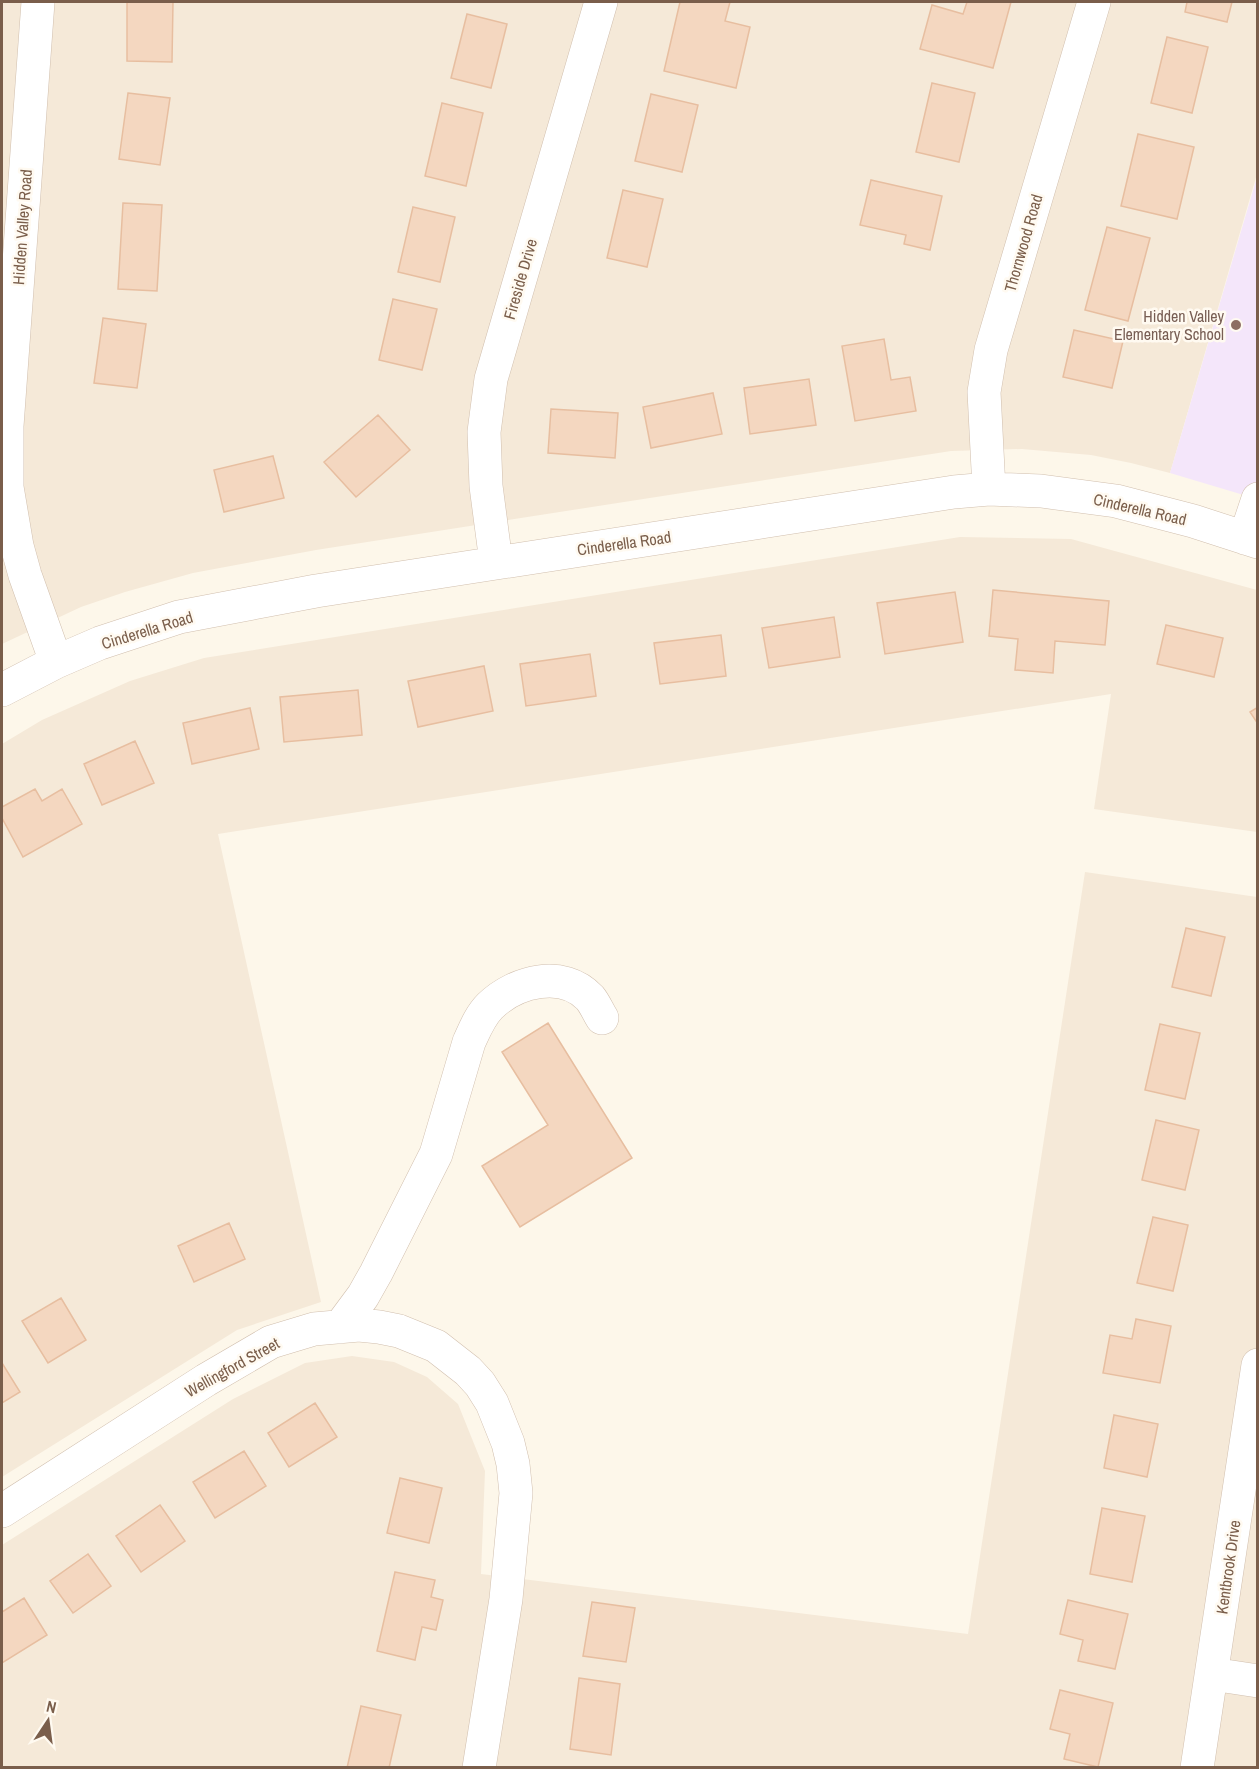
<svg xmlns="http://www.w3.org/2000/svg" width="1259" height="1769" font-family="'Archivo Narrow',sans-serif">
<style>
.residential{fill:#f5e9d8}
.education{fill:#f4e6fa}
.building{fill:#f4d7c0;stroke:#e7bea0;stroke-width:1.5}
.lines{fill:none;stroke-linecap:round;stroke-linejoin:round}
.minor-casing{stroke:#d1bfae;stroke-width:34}
.minor{stroke:#fff;stroke-width:33}
.education-dot{fill:#8d6e63;stroke:#fffaf1;stroke-width:2}
.labels{text-anchor:middle;dominant-baseline:central;stroke-width:5;stroke-linejoin:round;paint-order:stroke}
.street-label{font-size:16px;fill:#7a5e4b;stroke:#fffaf1}
.education-label{font-size:16px;fill:#785e54;stroke:#fffaf1;text-anchor:end}
</style>
<rect width="100%" height="100%" fill="#fdf7ea"/>
<path class="residential" d="M2,2H1257V174L1170,473L1131,463L1091,455L1022,449L951,451L316,550L193,573L125,592L81,607L2,644Z
M960,537L1071,539L1257,590V832L1094,809L1111,694L218,834L321,1302L237,1330L2,1477V744L42,720L130,681L204,658Z
M1085,872L1257,897V1767L2,1768V1545L233,1399L305,1363L352,1356L394,1362L427,1377L458,1404L485,1471L481,1574L968,1634Z"/>
<path class="education" d="M1257,177V499L1170,473Z"/>
<path class="building" d="M127,2H173L172,62L127,61Z
M680,2H730L725,21L750,27L736,88L664,71Z
M967,2H1011L993,68L920,49L932,5L963,14Z
M1187,2H1232L1227,22L1185,12Z
M467,14L507,24L491,88L451,78Z
M1167,37L1208,47L1192,113L1151,103Z
M932,83L975,93L959,162L916,152Z
M128,93L170,98L160,165L119,159Z
M651,94L698,105L682,172L635,161Z
M442,103L483,113L466,186L425,176Z
M1138,134L1194,147L1177,219L1121,206Z
M871,180L942,196L930,250L904,244L906,235L860,225Z
M623,190L663,199L647,267L607,258Z
M123,203L162,205L157,291L118,289Z
M413,207L455,217L440,282L398,272Z
M1107,227L1150,238L1128,321L1085,310Z
M393,299L437,309L422,370L379,360Z
M103,318L146,324L137,388L94,383Z
M1074,330L1123,341L1112,388L1063,377Z
M884,339L891,380L910,377L916,411L855,421L842,346Z
M809,379L816,425L750,434L744,388Z
M713,393L722,434L651,448L643,407Z
M551,409L618,413L615,458L548,453Z
M378,415L410,450L356,497L324,462Z
M273,456L284,498L224,512L214,470Z
M993,590L1109,601L1105,645L1055,641L1053,673L1015,670L1018,639L989,636Z
M955,592L963,642L885,654L877,603Z
M834,617L840,657L769,668L762,628Z
M1166,625L1223,638L1214,677L1157,664Z
M721,635L726,676L660,684L654,643Z
M590,654L596,696L526,706L520,664Z
M484,666L493,711L418,727L408,681Z
M358,690L362,735L284,742L280,697Z
M1258,707V724L1250,712Z
M250,708L259,749L192,764L183,723Z
M135,741L154,783L102,805L84,764Z
M35,789L42,801L62,789L82,824L23,857L2,818V807Z
M1186,928L1225,937L1211,996L1172,987Z
M548,1023L632,1158L520,1227L482,1166L548,1125L502,1052Z
M1160,1024L1200,1033L1185,1099L1145,1090Z
M1156,1120L1199,1130L1185,1190L1142,1180Z
M1153,1217L1188,1225L1173,1291L1137,1283Z
M229,1223L245,1259L194,1282L178,1246Z
M61,1298L86,1340L48,1363L22,1321Z
M1136,1319L1171,1326L1160,1383L1103,1373L1110,1335L1132,1339Z
M2,1363L20,1392L2,1403Z
M315,1403L337,1437L289,1467L268,1433Z
M1114,1415L1158,1424L1147,1477L1104,1468Z
M244,1451L266,1486L215,1518L193,1482Z
M400,1478L442,1488L429,1543L387,1533Z
M160,1505L185,1541L141,1572L116,1536Z
M1102,1508L1145,1516L1132,1582L1090,1574Z
M88,1554L111,1586L73,1613L50,1581Z
M395,1572L435,1580L431,1597L443,1600L436,1630L422,1627L415,1660L377,1651Z
M24,1598L47,1635L2,1663V1612Z
M1068,1600L1128,1614L1115,1669L1078,1661L1083,1640L1060,1634Z
M592,1602L635,1608L626,1662L583,1656Z
M579,1678L620,1684L611,1755L570,1749Z
M1060,1690L1113,1703L1098,1767L1064,1759L1070,1734L1050,1729Z
M361,1706L401,1715L389,1768H347Z"/>
<g class="lines">
<defs>
<path id="minor" d="M38,2L7,426V487L17,546L25,575L56,662
M989,489L984,392L991,350L1094,2
M1245,538L1258,499
M496,562L486,486L484,432L491,379L601,2
M2,690L56,662L100,643L179,617L316,591L954,492L989,489L1041,491L1116,501L1193,521L1258,542
M340,1327L363,1296L376,1273L436,1154L469,1042C475,1029 480,1016 490,1006C516,981 563,969 590,998C595,1004 598,1012 602,1018
M2,1511L206,1380L271,1342L314,1329L359,1325L379,1327L399,1331L436,1346L468,1371L480,1384L492,1403L508,1443L513,1464L516,1493L506,1599L479,1768
M1212,1674L1258,1681
M1197,1768L1258,1365"/>
</defs>
<use href="#minor" class="minor-casing"/>
<use href="#minor" class="minor"/>
</g>
<circle class="education-dot" cx="1236" cy="325" r="6"/>
<g class="labels">
<g class="street-label">
<text transform="translate(22 227) rotate(-86)">Hidden Valley Road</text>
<text transform="translate(1023 243) rotate(-74)">Thornwood Road</text>
<text transform="translate(520 279) rotate(-74)">Fireside Drive</text>
<text transform="translate(1140 509) rotate(13)">Cinderella Road</text>
<text transform="translate(624 543) rotate(-8)">Cinderella Road</text>
<text transform="translate(147 630) rotate(-17)">Cinderella Road</text>
<text transform="translate(232 1367) rotate(-29)">Wellingford Street</text>
<text transform="translate(1228 1567) rotate(-82)">Kentbrook Drive</text>
</g>
<g class="education-label">
<text x="1224" y="316">Hidden Valley<tspan x="1224" dy="18">Elementary School</tspan></text>
</g>
</g>
<rect width="1259" height="1769" fill="none" stroke="#7a5e4b" stroke-width="6"/>
<g transform="translate(48 1721) rotate(13)" stroke="#fffaf1" stroke-width="4.5" paint-order="stroke">
<path d="M0-4.5L10 22L0 15L-10 22Z" fill="#7a5e4b"/>
<text y="-9" font-size="16" font-weight="bold" text-anchor="middle" fill="#7a5e4b">N</text>
</g>
</svg>
